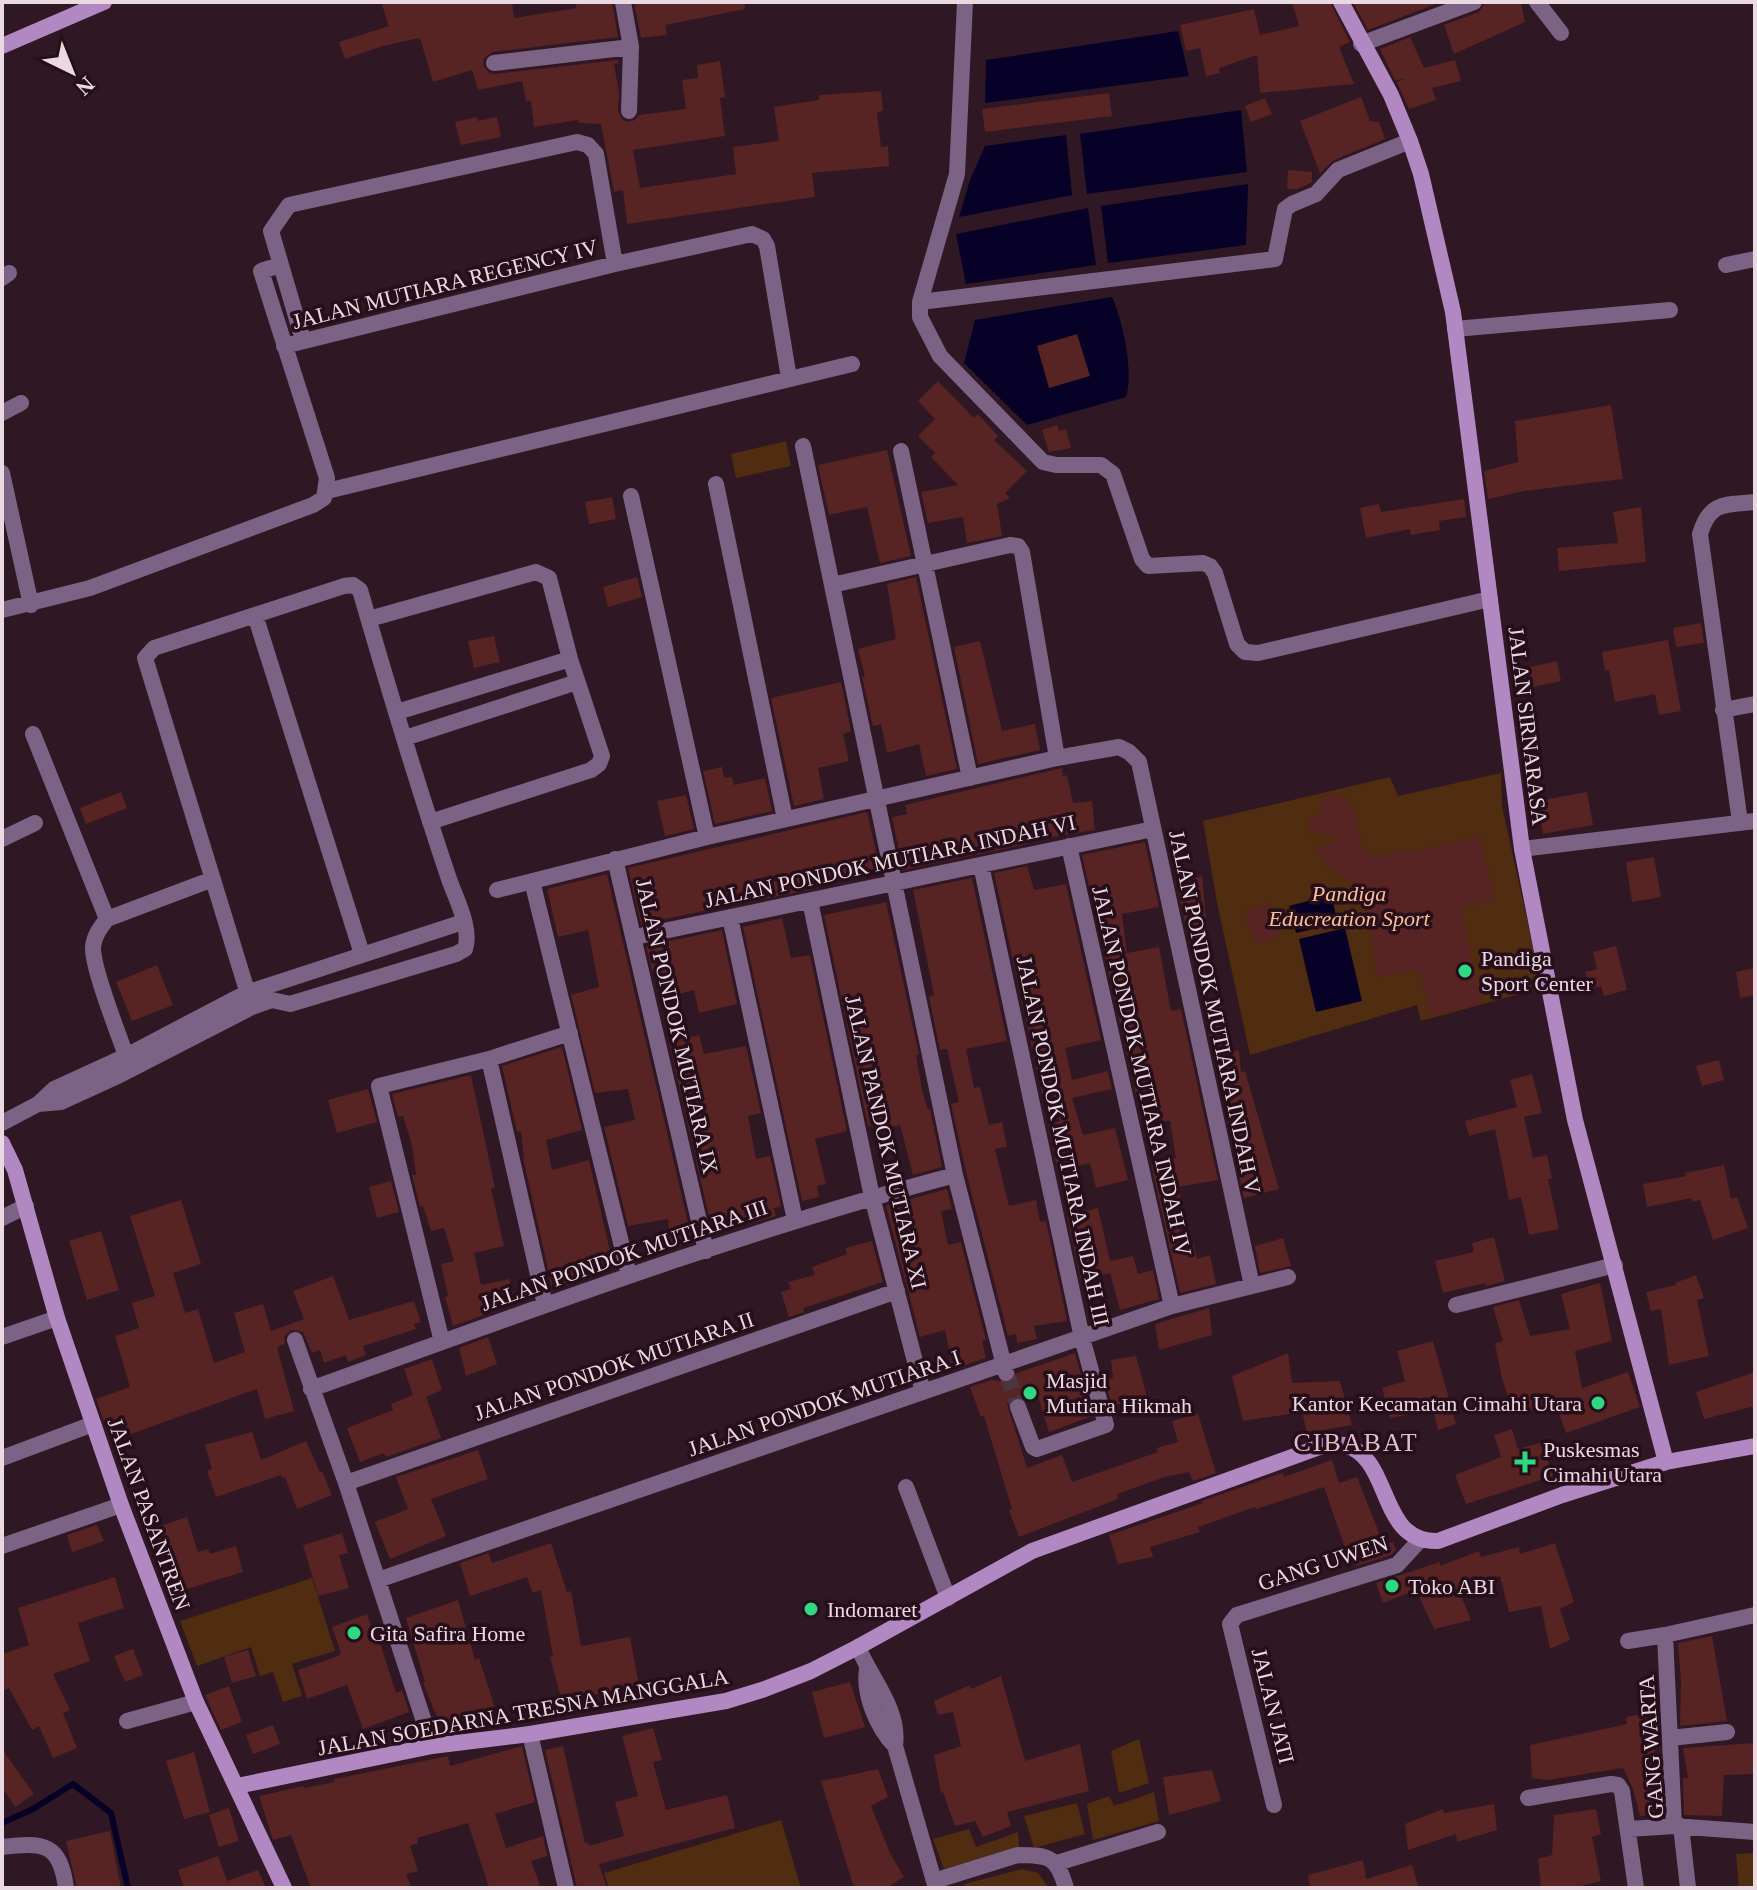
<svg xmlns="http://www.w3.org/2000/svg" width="1757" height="1890" font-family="Georgia,serif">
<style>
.green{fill:#502c10}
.water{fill:#080127}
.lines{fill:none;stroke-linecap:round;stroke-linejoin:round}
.stream{stroke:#080127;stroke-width:6}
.building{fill:#572323}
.street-tunnel{stroke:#4c3440;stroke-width:16;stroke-dasharray:16 8;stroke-linecap:butt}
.street{stroke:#7c6386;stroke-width:16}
.secondary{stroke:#b188c2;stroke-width:16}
.poi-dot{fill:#30d882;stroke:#260e1a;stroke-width:3}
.labels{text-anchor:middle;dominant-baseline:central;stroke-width:7;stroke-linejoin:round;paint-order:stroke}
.street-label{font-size:22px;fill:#ebd9e1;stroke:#260e1a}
.park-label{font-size:22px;font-style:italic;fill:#fabf96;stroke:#260e1a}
.poi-label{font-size:22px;fill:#ebd9e1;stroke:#260e1a;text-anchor:start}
.quarter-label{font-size:26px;letter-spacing:2px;fill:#e1becd;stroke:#260e1a}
</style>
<rect width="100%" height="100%" fill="#301724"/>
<path class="green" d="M786,441L791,466L736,478L731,454Z
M1501,773L1502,806L1542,988L1421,1021L1417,1005L1250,1055L1217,903L1203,821L1390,777L1398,796Z
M312,1578L335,1651L292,1664L302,1696L283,1702L273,1672L260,1676L251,1647L197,1666L180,1621Z
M1139,1739L1149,1783L1119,1793L1111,1751Z
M1154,1792L1159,1821L1093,1840L1087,1804L1109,1796L1114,1806Z
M1077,1803L1085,1834L1034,1848L1024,1816Z
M781,1820L801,1888H609L604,1873Z
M969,1829L976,1847L1018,1832L1019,1847L944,1869L933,1839Z
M1755,1853V1888H1739L1736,1854Z
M1022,1869L1038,1873L1049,1888H961L965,1884Z"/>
<path class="water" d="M1178,31L1189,76L985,103L986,60Z
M1241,110L1247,172L1087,194L1080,134Z
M1066,135L1072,195L959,217L970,180L985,146Z
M1248,184L1246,245L1108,263L1101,206Z
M1088,208L1096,265L966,284L956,234Z
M1112,297C1123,321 1134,372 1126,397L1027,425L964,363L975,320Z
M1331,895L1338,923L1296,933L1289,906Z
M1345,928L1362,1001L1316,1012L1299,939Z"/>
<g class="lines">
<path class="stream" d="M2,1823L33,1809L73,1784L111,1813L128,1888"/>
</g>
<path class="building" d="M381,2H512L514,18L577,8L574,2H612L618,37L493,52L484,58L483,65L489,73L495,74L618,60L619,63L614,64L619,93L618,111L623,120L628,122L635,120L639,115L686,109L682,80L698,78L697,65L720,61L725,97L720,98L725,136L633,150L640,188L736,174L733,147L779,141L774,107L819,100V95L881,91L883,111L877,112L881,147L888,146L889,166L812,173L815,197L627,224L623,190L614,192L601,124L579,123L578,120L534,127L531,101H526L522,81L478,90L472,70L433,82L420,38L383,46L345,59L339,42L389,26Z
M634,2H745V9L665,25L667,35L641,38Z
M1292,2H1330L1350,42L1339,47L1354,84L1260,93L1257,55L1219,68L1220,73L1206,76L1200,48L1186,51L1180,25L1254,9L1260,35L1299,26Z
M1353,2H1442L1436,4L1435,2L1436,4L1368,30Z
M1485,2H1521L1525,22L1454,54L1444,25L1479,12Z
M1410,37L1424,68L1455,60L1461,81L1432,88L1436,100L1409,109L1397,82L1404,79L1395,80L1380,49Z
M1109,93L1112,116L985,132L982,109Z
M1361,97L1370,121L1379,122L1385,139L1334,160L1320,173L1300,121Z
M1265,98L1272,114L1251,122L1245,106Z
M477,117L478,121L497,117L501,137L461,145L455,122Z
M1288,170L1312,172V182L1298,189H1287Z
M1077,334L1090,376L1049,388L1037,346Z
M938,381L974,418L978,414L998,436L994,440L1027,471L1005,493L1010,498L997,504L1002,536L967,543L963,517L928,523L921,492L958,485L931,457L935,453L918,436L935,419L918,401Z
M1611,405L1623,479L1524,491L1488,499L1484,471L1518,462L1515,421Z
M1057,425L1059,431L1066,429L1071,448L1049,452L1042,430Z
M887,450L911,556L880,563L867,507L829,515L818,465Z
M612,497L616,519L589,524L585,502Z
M1464,499L1466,517L1439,521L1440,530L1411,535L1410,529L1366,538L1360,508L1379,504L1381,512Z
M1641,507L1646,562L1559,571L1557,548L1618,543L1613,512Z
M637,577L642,597L608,607L603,587Z
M916,577L957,769L926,776L919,744L887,753L881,724L873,726L862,677L865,676L858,649L896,639L887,584Z
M1701,623L1704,643L1676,647L1673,628Z
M494,636L500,662L474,668L468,641Z
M1668,640L1681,711L1659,715L1655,694L1615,702L1609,670H1605L1602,652Z
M980,641L1002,731L1035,724L1040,750L978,764L954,647Z
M1557,661L1561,681L1520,690L1516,670Z
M841,682L851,731L843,734L849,761L818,768L824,799L794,806L771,698Z
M722,767L724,778L732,777L734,785L765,778L772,811L715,824L703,771Z
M1062,768L1063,776L1067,775L1073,803L1092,801L1095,830L1026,841L1027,844L903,870L892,817L907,814L905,805Z
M121,792L127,808L86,824L80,808Z
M1587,792L1593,825L1543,834L1537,801Z
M1334,793L1356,808L1354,812L1363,849L1375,857L1409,849L1410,853L1480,836L1495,899L1460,907L1482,1004L1430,1016L1419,970L1378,977L1372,952L1375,951L1358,884L1335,873L1316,850L1343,836L1309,832L1311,816H1319L1321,804L1327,795Z
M686,795L694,829L665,836L657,801Z
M867,812L880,869L812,887L813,889L760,900L759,892L726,899L728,906L641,924L628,868Z
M1145,842L1159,907L1122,914L1127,953L1159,947L1171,1011L1181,1009L1218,1180L1178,1187L1182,1205L1173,1207L1184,1247L1194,1245L1197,1259L1210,1255L1216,1284L1180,1293L1151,1164L1176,1158L1170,1121L1155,1122L1153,1095L1137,1099L1082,855Z
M1654,857L1661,897L1632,902L1626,862Z
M1027,866L1034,890L1066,884L1101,1040L1065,1048L1072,1080L1108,1071L1112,1089L1072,1098L1083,1135L1115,1128L1128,1180L1096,1188L1090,1163L1058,1171L1048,1125L1060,1121L1053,1092L1042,1094L994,873Z
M607,874L692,1240L691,1242L671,1249L668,1219L628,1226L604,1127L635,1120L628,1089L595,1093L571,995L599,987L588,930L558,937L547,889Z
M1202,876L1207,930L1188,936L1177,885Z
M972,878L1007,1041L966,1049L974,1088L980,1087L989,1125L1002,1122L1007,1147L995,1149L1009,1206L1036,1200L1040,1222L1046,1221L1067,1321L1034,1326L1037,1339L1017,1343L1016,1334L1008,1336L966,1172L951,1104L959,1102L947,1049L940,1050L929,997L934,995L913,890Z
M886,902L919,1055H916L922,1090L928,1110L930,1109L942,1167L913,1175L900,1125L874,1131L872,1125L868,1126L824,915Z
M1269,903L1280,936L1255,944L1244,911Z
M782,918L791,958L810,955L847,1131L815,1139L826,1184L817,1186L819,1197L802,1201L743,927Z
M722,930L737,1004L699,1013L694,990L672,996L653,973L646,946Z
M1616,946L1627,990L1604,996L1601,986L1590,989L1585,972L1597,969L1593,952Z
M157,965L173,1005L132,1021L116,982Z
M1755,968V995L1740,998L1736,972Z
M1221,1002L1232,1051L1239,1050L1241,1072L1245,1071L1279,1189L1244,1198L1203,1005Z
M699,1035L704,1054L746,1046L761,1113L748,1116L756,1159L770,1156L781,1206L774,1208L776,1216L713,1234L669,1042Z
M562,1047L582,1130L546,1140L552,1170L589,1160L614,1268L552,1287L524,1162L521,1131L517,1132L502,1066Z
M1719,1060L1724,1080L1702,1086L1696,1066Z
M1532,1074L1542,1113L1524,1117L1533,1158L1547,1155L1552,1179H1548L1559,1229L1529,1235L1521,1197L1509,1200L1495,1129L1469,1136L1465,1121L1517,1107L1510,1080Z
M471,1075L495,1188H491L504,1246L474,1253L481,1285L509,1279L515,1302L483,1310L484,1314L481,1316L453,1326L445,1297L448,1296L441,1264L454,1261L444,1228L431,1231L423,1206L420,1207L412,1175H416L412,1145L403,1116L398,1117L392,1094Z
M368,1089L377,1122L337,1133L328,1100Z
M1724,1165L1731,1199L1737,1197L1748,1228L1713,1240L1700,1200L1692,1202L1691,1198L1647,1207L1643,1184L1686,1176L1685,1173Z
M391,1181L399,1212L377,1218L369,1187Z
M947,1189L952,1209L941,1211L948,1245L961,1242L986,1340L982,1341L986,1358L953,1369L945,1330L920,1337L886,1206Z
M181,1200L201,1264L173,1273L185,1313L198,1309L214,1363L245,1352L234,1313L263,1304L271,1331L304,1319L293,1291L333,1276L349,1320L414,1301L421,1322L414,1324L416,1329L363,1346L366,1355L348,1362L346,1355L324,1363L320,1350L312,1353L303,1332L291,1330L284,1337L285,1344L277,1347L294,1411L265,1419L257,1389L111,1441L96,1399L130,1387L115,1336L139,1328L132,1303L155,1296L130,1216Z
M1098,1208L1110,1261L1133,1256L1138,1274L1153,1270L1159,1299L1120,1310L1110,1273L1081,1281L1067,1216Z
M101,1231L119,1290L87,1300L69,1241Z
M1494,1237L1505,1281L1486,1286L1485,1283L1443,1293L1435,1261L1474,1252L1472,1243Z
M1283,1238L1291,1266L1260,1273L1255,1246Z
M872,1241L883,1282L803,1308L804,1312L789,1317L781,1292L791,1289L788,1282L815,1275L812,1267L847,1254L845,1248Z
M1696,1275L1704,1298L1697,1300L1709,1356L1669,1365L1661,1309L1651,1311L1646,1292L1676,1285L1675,1283Z
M1600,1283L1612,1341L1575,1351L1582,1388L1628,1372L1640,1407L1566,1433L1555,1402L1515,1416L1502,1379L1495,1343L1503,1341L1493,1307L1519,1300L1530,1336L1570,1329L1561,1294Z
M1209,1308L1212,1335L1159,1350L1155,1324Z
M488,1337L497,1364L466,1376L459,1348Z
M1433,1341L1456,1424L1438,1430L1433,1410L1390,1418L1382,1388L1405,1381L1397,1351Z
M1075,1353L1092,1416L1049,1432L1038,1397L1027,1401L1021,1396L1015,1397L1007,1404L1027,1468L1062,1455L1072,1482L1158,1452L1157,1448L1178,1442L1172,1421L1198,1414L1216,1473L1193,1481L1189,1472L1165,1477L1117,1494L1118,1499L1019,1537L1009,1510L1012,1509L984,1416L981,1417L970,1387L991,1380L1009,1383L1017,1373Z
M1288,1353L1292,1383L1340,1381L1352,1425L1307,1433L1302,1412L1243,1421L1232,1376Z
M1136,1356L1147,1397L1112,1406L1105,1382L1113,1378L1111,1360Z
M432,1359L442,1390L426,1397L441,1438L386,1457L384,1453L360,1462L347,1428L393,1410L391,1404L413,1395L404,1369Z
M1755,1372V1406L1704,1419L1696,1392Z
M1512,1429L1518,1449L1542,1442L1553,1476L1466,1504L1455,1475L1501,1457L1494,1435Z
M252,1432L261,1460L306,1441L320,1472L322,1471L332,1495L297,1509L285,1477L282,1478L281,1475L216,1497L207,1471L212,1469L205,1445Z
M478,1450L488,1479L431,1499L446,1536L390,1559L375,1522L408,1509L396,1477Z
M1332,1460L1339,1483L1357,1477L1384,1545L1393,1542L1396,1550L1391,1555L1356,1566L1348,1547L1345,1548L1324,1487L1256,1509L1255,1507L1198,1527L1200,1532L1150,1547L1153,1557L1118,1564L1109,1535L1203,1503L1202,1501L1276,1475L1283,1473L1284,1477Z
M187,1517L198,1552L208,1549L210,1554L236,1546L243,1572L181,1591L169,1549L159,1552L152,1529Z
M97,1525L104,1541L72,1552L67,1535Z
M342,1533L348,1553L339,1555L349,1588L318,1596L303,1545Z
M551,1543L567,1592L571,1591L581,1646L630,1637L639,1685L562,1702L550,1657L553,1656L541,1590L533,1593L527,1577L470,1596L460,1563L489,1553L492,1563Z
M1555,1543L1574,1602L1560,1609L1570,1640L1550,1649L1541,1606L1509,1612L1500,1576L1459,1591L1471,1620L1434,1629L1416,1590L1383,1603L1376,1583L1440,1562V1566L1479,1551L1481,1557L1519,1547L1520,1554Z
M115,1577L124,1608L78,1623L90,1661L53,1674L70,1710L63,1713L77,1748L53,1758L39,1726L32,1730L9,1688L2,1691V1654L29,1645L18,1608Z
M458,1600L475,1660L479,1658L495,1708L441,1727L423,1683L425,1682L406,1618Z
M367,1614L376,1641L379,1640L396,1693L402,1690L409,1712L363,1729L347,1685L307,1699L298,1670L338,1656L341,1653L332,1627Z
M1712,1636L1727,1721L1680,1726L1681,1681L1678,1643Z
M133,1649L143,1675L125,1682L114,1656Z
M248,1650L256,1676L232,1683L224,1657Z
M1001,1676L1025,1761L1080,1744L1089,1791L1007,1812L1011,1826L983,1837L975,1821L955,1826L943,1792L941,1793L934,1755L961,1746L953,1712L938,1715L934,1701L970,1685L971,1689Z
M850,1682L865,1727L824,1738L812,1692Z
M229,1686L242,1722L221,1730L205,1695Z
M1653,1712L1656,1782L1661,1781L1662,1815L1640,1816L1633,1789L1623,1768L1547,1780L1532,1778L1530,1745L1627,1724L1626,1717Z
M273,1725L280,1744L253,1754L246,1735Z
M653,1728L662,1760L653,1762L666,1810L727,1795L735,1828L599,1864L607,1888H577L545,1750L563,1746L585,1843H588L589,1846L624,1836L615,1802L638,1796L622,1736Z
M1755,1743V1774L1724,1775L1722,1816L1684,1815L1683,1778H1688L1683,1748Z
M522,1746L535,1802L495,1814L506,1848L543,1836L547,1856L531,1861L541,1888H489L468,1823L417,1838L418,1843L410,1846L418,1871L406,1874L412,1888H311L291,1835L273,1840L259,1796L303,1786L304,1788L335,1782L334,1779L448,1756L450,1766Z
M2,1749L34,1794L15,1807L2,1787Z
M194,1752L210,1812L184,1819L166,1761Z
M878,1769L888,1797L871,1806L890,1853L904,1877L887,1888H854L821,1781Z
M1212,1770L1221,1801L1169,1815L1163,1777Z
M1494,1804L1497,1830L1457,1842L1456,1834L1408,1850L1405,1824L1443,1809L1444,1813Z
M229,1808L239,1841L219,1847L209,1815Z
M1596,1809L1601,1834L1592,1837L1601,1881L1573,1888H1541L1538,1859L1552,1855L1554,1815Z
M110,1831L121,1888H77L66,1841Z
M218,1856L227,1881L258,1870L266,1888H184L178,1870Z
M1363,1860L1366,1879L1412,1865L1419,1888H1310L1308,1875Z"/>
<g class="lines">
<path class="street-tunnel" d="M1007,1374L1018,1407"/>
<path class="street" d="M623,2L631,47L629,111
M1537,2L1561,33
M1361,44L1474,2
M494,63L631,47
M1410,141L1338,170L1316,194L1292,204L1285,209L1275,259L920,302V317L940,356L1043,462L1056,465H1101L1113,474L1142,559L1148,566L1203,563L1210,566L1215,573L1237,644L1245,652L1258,653L1490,599
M1726,265L1755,259
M2,278L9,273
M920,302L957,174L965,2
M1455,329L1670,310
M303,340L271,231L289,205L577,142L588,145L596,154L615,264
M284,346L615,264L752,234L763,239L767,246L789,378
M2,413L21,403
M803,446L955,1175L1006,1373
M901,451L970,778
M2,473L31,605
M716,484L785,819
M327,491L852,364
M631,496L707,837
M832,585L1010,545L1018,546L1022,552L1057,758
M2,610L90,588L313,505L324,498L327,478L261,271L280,265
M255,615L362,954
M369,619L536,572L549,578L570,659L602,756L599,764L591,770L430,822
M1723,710L1755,704
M397,712L570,659
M33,734L107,919
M405,738L577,682
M1740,822L1700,534C1710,501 1725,505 1755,502
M2,839L35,823
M1069,846L1172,1306
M1522,849L1755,821
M615,859L706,1251
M981,865L1082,1338L1106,1425L1037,1449L1033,1447L1018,1407
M532,881L629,1275
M497,890L707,837L1057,758L1119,747L1129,752L1139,762L1252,1286
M810,901L872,1197L923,1392
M730,917L795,1220
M635,937L1153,829
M126,1056C118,1032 92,968 93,947C94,936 100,928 107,919L213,879
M489,1059L545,1305
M38,1104L61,1102L120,1075L252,1007L272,1000L290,1004L456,954L465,949C472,929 456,899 449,879C417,784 388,687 360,590L353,585L344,586L154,648L145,658L252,1007
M2,1123L38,1104L54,1089L126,1056L246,993L463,922
M2,1218L26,1206
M1456,1305L1615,1265
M2,1337L57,1318
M295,1340L346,1483L432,1746
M442,1342L379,1086L489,1059L570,1033
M311,1389C524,1313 736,1233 955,1175
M2,1458L93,1424
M346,1483L897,1291
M906,1487L948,1598
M2,1546L121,1505
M378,1580L1172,1306L1288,1277
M1665,1635L1674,1826
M1628,1641L1665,1635L1755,1615
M858,1647C871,1679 900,1709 895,1746L936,1888
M867,1669C863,1694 877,1728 895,1746
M127,1721L196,1702
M530,1734L566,1888
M1670,1738L1727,1732
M1528,1798L1611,1784L1618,1785L1622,1791L1636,1888
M1274,1805L1230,1624L1237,1615L1397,1565L1420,1540
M1681,1826L1688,1888
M1629,1829L1674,1826L1755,1832
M2,1847C44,1842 60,1843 66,1888
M1057,1863L1158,1832
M934,1881L1018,1855C1050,1855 1057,1857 1066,1888"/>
<path class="secondary" d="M1341,2L1391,95L1410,141L1421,174L1453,312L1522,849L1575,1120L1666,1462
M2,46L104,2
M2,1143L15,1170L57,1318L121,1505L196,1702L284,1888
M237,1786L432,1746L530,1734L726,1701L762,1690L811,1671L858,1647L1032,1551L1325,1445C1331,1445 1338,1444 1344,1445C1393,1457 1377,1543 1438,1541L1562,1495L1666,1462L1755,1446"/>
</g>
<g class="poi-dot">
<circle cx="1465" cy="971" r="8"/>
<circle cx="1030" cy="1393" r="8"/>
<circle cx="1598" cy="1403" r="8"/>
<path d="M1521 1450h8v8h8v8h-8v8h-8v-8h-8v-8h8z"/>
<circle cx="1392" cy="1586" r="8"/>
<circle cx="811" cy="1609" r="8"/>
<circle cx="354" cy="1633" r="8"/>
</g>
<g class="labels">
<g class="street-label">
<text transform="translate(445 284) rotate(-14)">JALAN MUTIARA REGENCY IV</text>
<text transform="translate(1528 726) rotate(83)">JALAN SIRNARASA</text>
<text transform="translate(890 861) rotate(-12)">JALAN PONDOK MUTIARA INDAH VI</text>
<text transform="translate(1215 1012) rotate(78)">JALAN PONDOK MUTIARA INDAH V</text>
<text transform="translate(677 1026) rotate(77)">JALAN PONDOK MUTIARA IX</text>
<text transform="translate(1142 1071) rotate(77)">JALAN PONDOK MUTIARA INDAH IV</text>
<text transform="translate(1063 1141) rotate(78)">JALAN PONDOK MUTIARA INDAH III</text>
<text transform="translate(886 1142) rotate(77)">JALAN PANDOK MUTIARA XI</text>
<text transform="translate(624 1255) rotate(-19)">JALAN PONDOK MUTIARA III</text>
<text transform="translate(614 1366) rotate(-19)">JALAN PONDOK MUTIARA II</text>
<text transform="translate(824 1403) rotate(-19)">JALAN PONDOK MUTIARA I</text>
<text transform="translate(149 1514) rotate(70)">JALAN PASANTREN</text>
<text transform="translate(1323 1563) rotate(-18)">GANG UWEN</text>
<text transform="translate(1273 1706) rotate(76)">JALAN JATI</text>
<text transform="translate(523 1712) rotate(-10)">JALAN SOEDARNA TRESNA MANGGALA</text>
<text transform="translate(1651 1747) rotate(-94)">GANG WARTA</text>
</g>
<g class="park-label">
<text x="1349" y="893">Pandiga<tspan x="1349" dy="25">Educreation Sport</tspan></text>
</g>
<g class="poi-label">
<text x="1481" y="958">Pandiga<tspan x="1481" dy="25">Sport Center</tspan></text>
<text x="1046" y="1380">Masjid<tspan x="1046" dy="25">Mutiara Hikmah</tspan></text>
<text x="1582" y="1403" text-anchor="end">Kantor Kecamatan Cimahi Utara</text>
<text x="1543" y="1449">Puskesmas<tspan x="1543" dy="25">Cimahi Utara</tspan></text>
<text x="1408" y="1586">Toko ABI</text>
<text x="827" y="1609">Indomaret</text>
<text x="370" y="1633">Gita Safira Home</text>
</g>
<g class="quarter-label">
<text x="1356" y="1442">CIBABAT</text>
</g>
</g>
<rect width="1757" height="1890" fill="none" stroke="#ebd9e1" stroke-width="8"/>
<g transform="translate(72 72) rotate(137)" stroke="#260e1a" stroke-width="6" paint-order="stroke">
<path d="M0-6L14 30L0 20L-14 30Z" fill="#ebd9e1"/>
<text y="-12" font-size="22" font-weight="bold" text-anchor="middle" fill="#ebd9e1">N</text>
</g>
</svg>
